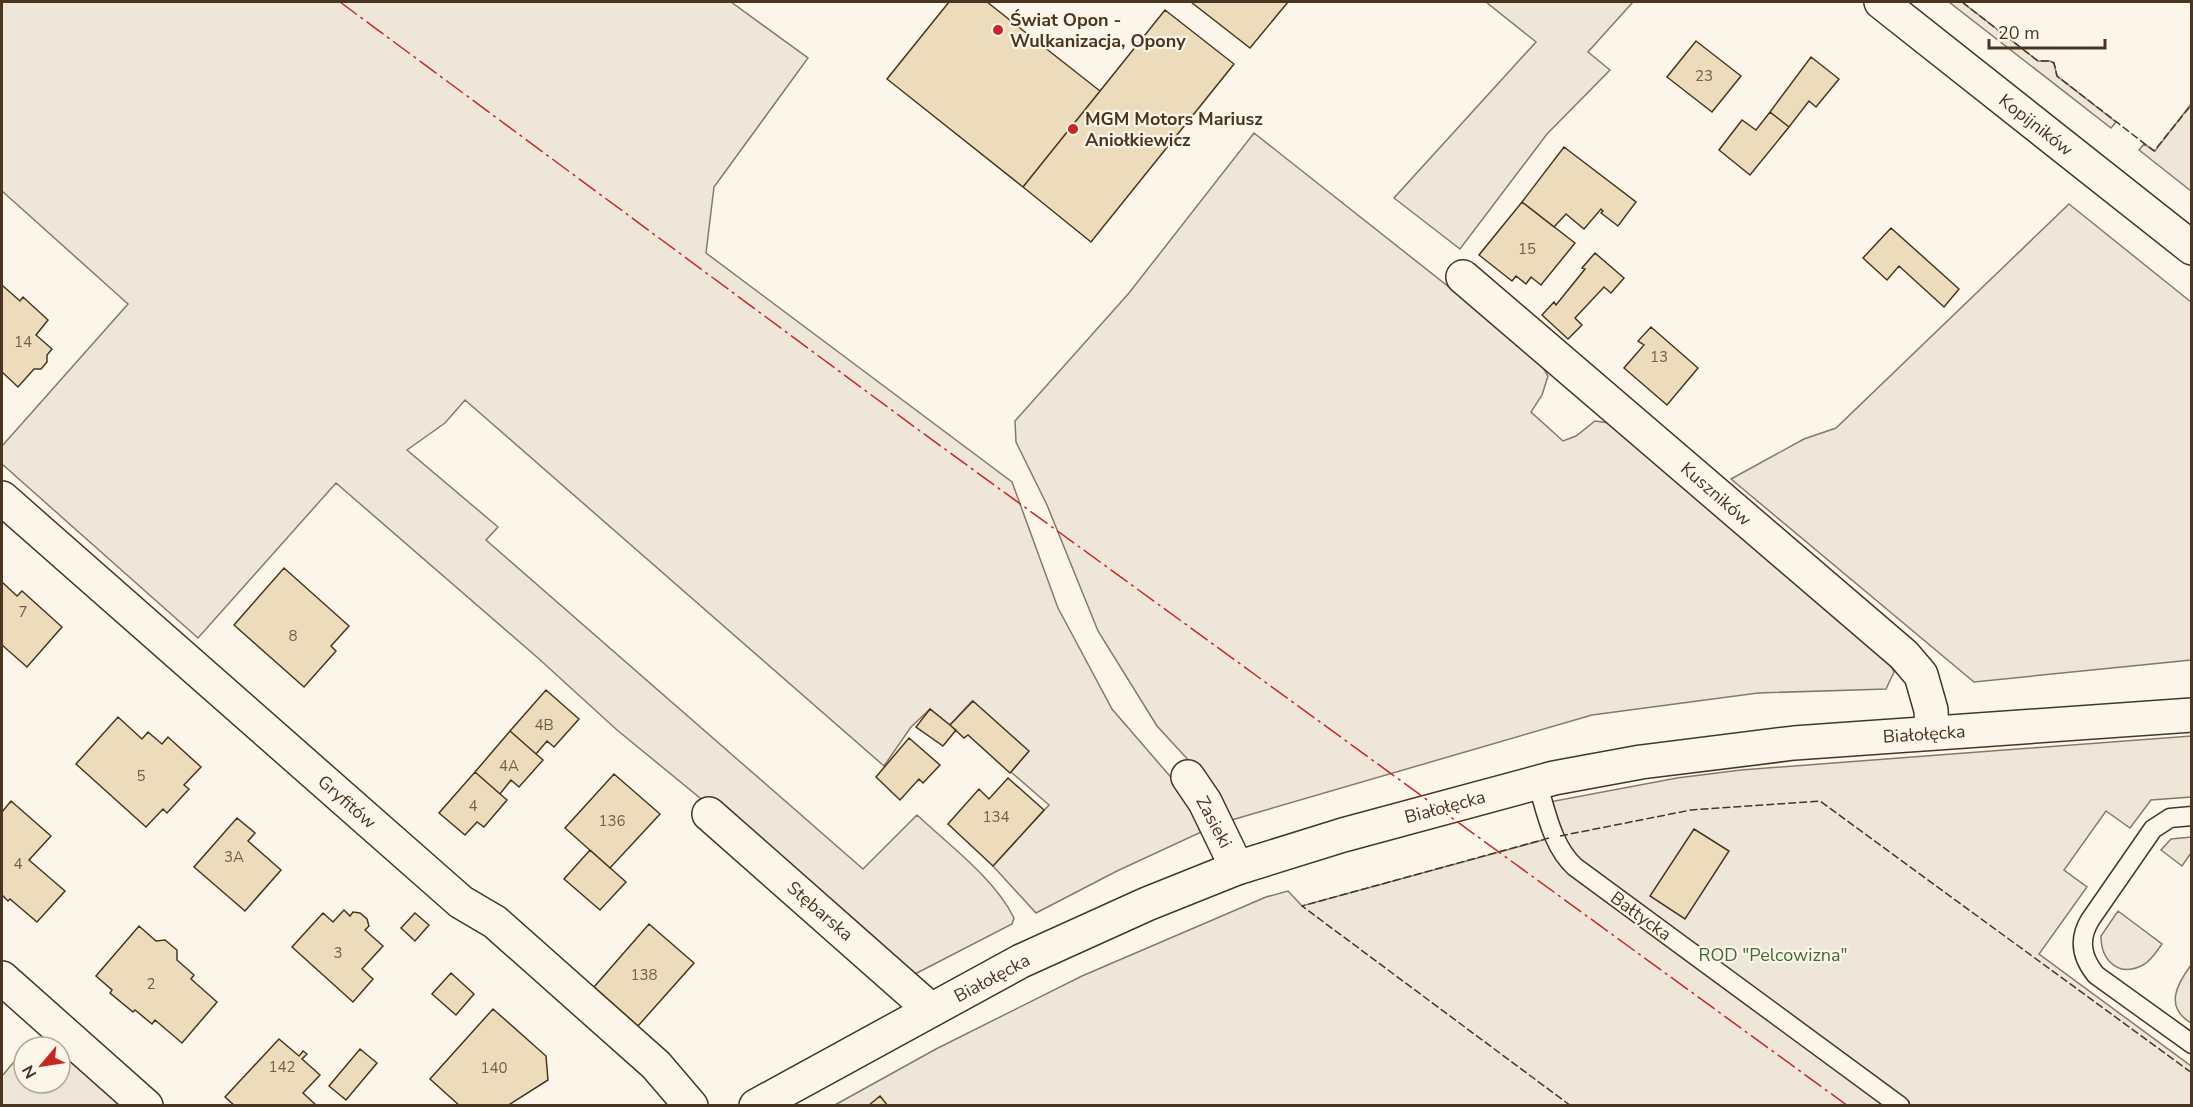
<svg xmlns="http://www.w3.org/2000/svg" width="2193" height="1107" font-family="'Nunito Sans',sans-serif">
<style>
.green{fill:#ede6d9;stroke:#887966;stroke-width:1.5}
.building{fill:#ecdcbc;stroke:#4a3520;stroke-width:1.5}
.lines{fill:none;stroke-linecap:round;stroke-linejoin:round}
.lane-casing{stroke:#4a3520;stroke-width:21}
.street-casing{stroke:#4a3520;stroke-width:36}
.secondary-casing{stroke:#4a3520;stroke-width:36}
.lane{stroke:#fbf6e9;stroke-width:18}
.street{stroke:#fbf6e9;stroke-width:33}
.secondary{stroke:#fbf6e9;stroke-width:33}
.fence{stroke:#4a3520;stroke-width:1.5;stroke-dasharray:8 3;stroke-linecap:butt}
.power{stroke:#c62828;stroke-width:1.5;stroke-dasharray:21 4.5 3 4.5;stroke-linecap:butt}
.poi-dot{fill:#c62828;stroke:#fbf6e9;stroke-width:2}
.labels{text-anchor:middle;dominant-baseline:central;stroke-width:4.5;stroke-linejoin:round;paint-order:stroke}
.number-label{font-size:15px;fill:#725f47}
.poi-label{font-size:18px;font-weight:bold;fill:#4a3520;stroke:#fbf6e9;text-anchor:start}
.street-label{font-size:18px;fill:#4a3520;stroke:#fbf6e9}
.park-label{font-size:18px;fill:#436837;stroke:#fbf6e9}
</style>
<rect width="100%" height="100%" fill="#fbf6e9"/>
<path class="green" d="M2,2H731L808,58L714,187L706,253L1012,482L1058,608L1112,709L1194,804L1210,828L1117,871L1036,913L993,866L1049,805L1011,772L1028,752L972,701L950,725L930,709L911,727L884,766L465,400L445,423L407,450L498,527L486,540L863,869L917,815C948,844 995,879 1014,918L1012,924L915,974L617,730L538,658L336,483L198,638L2,464V446L128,304L2,191Z
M1486,2H1633L1588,52L1610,70L1547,134L1460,249L1394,198L1536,42Z
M1949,2H1962L2038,61H2050L2054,63L2057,76L2116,122L2111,128Z
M2191,104V191L2139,150L2144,144L2155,151Z
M1254,133L1516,340L1541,364L1548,376L1542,395L1531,412L1563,441L1576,436L1595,421L1610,423L1884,651L1894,672L1886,689L1758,693L1592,715L1228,821L1215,789L1157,726L1098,631L1047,505L1016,442L1015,421L1129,293Z
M2069,204L2191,302V660L1974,682L1731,479L1804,439L1836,428Z
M2191,736V797L2151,800L2130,828L2106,811L2064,870L2087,887L2039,954L2191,1066V1105L833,1106L936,1049L1082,976L1266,897L1288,891L1302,906L1554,837L1544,803L1677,778L1741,770Z
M2191,837V853L2182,866L2161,850L2171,839Z
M2118,911L2162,944C2157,951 2151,961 2143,965C2118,978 2101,960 2101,936Z
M2191,965V1023C2164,1007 2177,984 2191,965Z
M24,1050V1083H60V1053L121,1105L2,1106V1076Z"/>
<path class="building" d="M949,2H987L1100,91L1023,187L887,79Z
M1191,2H1288L1250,48Z
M1165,10L1234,64L1091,242L1023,187Z
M1696,41L1741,76L1712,112L1667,77Z
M1811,57L1839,79L1816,107L1809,101L1789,127L1770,112Z
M1770,112L1789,127L1750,175L1719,150L1742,120L1756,130Z
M1564,147L1636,202L1618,226L1601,213L1603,211L1601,209L1584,229L1566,214L1554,227L1522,202Z
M1522,202L1575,243L1541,285L1531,277L1526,284L1516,276L1512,281L1479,255Z
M1891,228L1959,289L1944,307L1899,266L1887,280L1863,258Z
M1595,253L1624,278L1611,293L1604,287L1575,318L1582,325L1568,339L1542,315L1554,302L1556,305L1585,269L1582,268Z
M3,286L20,301L23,297L48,320L36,335L52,349L47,355V362L41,369H34L18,387L2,372V288Z
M1651,327L1698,368L1667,405L1624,368L1644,345L1638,341Z
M284,568L349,626L331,646L336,651L304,687L234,625Z
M2,582L17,596L22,591L62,627L27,667L2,645Z
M546,690L579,719L554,747L547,741L536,754L510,731Z
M973,701L1029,751L1010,773L968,735L964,738L950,725Z
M930,709L956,730L943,746L916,727Z
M118,717L142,739L148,732L162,744L168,737L201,767L184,785L189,789L167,813L163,809L146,827L76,764Z
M510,731L543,760L519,787L511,780L500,794L475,772Z
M909,738L940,765L923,783L919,779L900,800L876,777Z
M475,772L507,800L484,827L477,822L465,835L439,813Z
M614,774L660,814L610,868L565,828Z
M1008,778L1044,810L993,866L948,824L979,789L989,799Z
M11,801L51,836L29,860L65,891L37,922L10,899L8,901L2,895V812Z
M237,818L255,833L248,841L281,870L245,911L194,867Z
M1694,829L1729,851L1685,919L1650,896Z
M590,850L626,882L600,910L564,879Z
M344,910L350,916L353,912L360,913L367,919L369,926L365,930L383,946L362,969L373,979L353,1002L292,947L323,913L333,922Z
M415,913L429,925L415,941L401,928Z
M649,924L694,963L638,1026L594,987Z
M139,926L156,941L165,940L177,950V960L194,975L191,979L217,1002L182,1043L155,1020L152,1024L135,1010L133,1012L110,993L112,990L96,976Z
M451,973L474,994L456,1015L432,994Z
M493,1009L546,1056L548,1080L507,1106H460L430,1079Z
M279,1039L299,1056L303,1051L307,1054L302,1059L320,1075L303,1093L317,1106H235L225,1097Z
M360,1049L377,1063L346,1100L329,1086Z
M880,1096L888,1106H868Z"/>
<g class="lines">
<defs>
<path id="lane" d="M1537,782C1546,811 1552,846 1575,867L1900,1106
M2192,816L2170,818L2153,829L2090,920C2078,940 2082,958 2096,975L2192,1044"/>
<path id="street" d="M1463,277L1904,655L1921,675L1931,710L1932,733
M2,498L461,902L495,922L656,1065L691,1106
M1188,777L1205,802L1237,868
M709,814L931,1010
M2,978L146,1106"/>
<path id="secondary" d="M1881,2L2192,248
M756,1106L1021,961L1147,904L1237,868L1343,835L1554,778L1641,762L1794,743L2192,715"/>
</defs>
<use href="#lane" class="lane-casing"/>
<use href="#street" class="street-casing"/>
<use href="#secondary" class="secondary-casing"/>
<use href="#lane" class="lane"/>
<use href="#street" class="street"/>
<use href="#secondary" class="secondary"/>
<path class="fence" d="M1962,2L2038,61H2050L2054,63L2057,76L2154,151L2192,104
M1560,836L1691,810L1820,801L2192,1073
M1549,838L1302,906L1571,1106"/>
<path class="power" d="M340,2L920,431L1848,1106"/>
</g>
<g class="poi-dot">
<circle cx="998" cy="30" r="6"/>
<circle cx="1073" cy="129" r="6"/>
</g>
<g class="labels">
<g class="number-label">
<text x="1704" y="76">23</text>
<text x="1527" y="249">15</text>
<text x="23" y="342">14</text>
<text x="1659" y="357">13</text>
<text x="23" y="612">7</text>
<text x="293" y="636">8</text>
<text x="544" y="725">4B</text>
<text x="509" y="766">4A</text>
<text x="141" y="776">5</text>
<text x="473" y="806">4</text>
<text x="996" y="817">134</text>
<text x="612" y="821">136</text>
<text x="234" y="857">3A</text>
<text x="18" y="864">4</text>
<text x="338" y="953">3</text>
<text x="644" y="975">138</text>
<text x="151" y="984">2</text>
<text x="282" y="1067">142</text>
<text x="494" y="1068">140</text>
</g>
<g class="poi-label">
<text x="1010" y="20">Świat Opon -<tspan x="1010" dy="21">Wulkanizacja, Opony</tspan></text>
<text x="1085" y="119">MGM Motors Mariusz<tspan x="1085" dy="21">Aniołkiewicz</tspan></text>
</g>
<g class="street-label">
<text transform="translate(2036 125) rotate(38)">Kopijników</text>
<text transform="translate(1716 494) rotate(41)">Kuszników</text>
<text transform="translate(1924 734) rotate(-4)">Białołęcka</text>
<text transform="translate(347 802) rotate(41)">Gryfitów</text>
<text transform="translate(1445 807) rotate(-15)">Białołęcka</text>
<text transform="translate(1214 822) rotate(62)">Zasieki</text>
<text transform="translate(820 911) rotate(41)">Stębarska</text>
<text transform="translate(1641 916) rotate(36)">Bałtycka</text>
<text transform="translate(992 978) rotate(-28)">Białołęcka</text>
</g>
<g class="park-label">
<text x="1773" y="955">ROD "Pelcowizna"</text>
</g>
</g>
<rect width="2193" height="1107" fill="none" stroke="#4a3520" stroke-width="6"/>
<g transform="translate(42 1065) rotate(241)"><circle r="28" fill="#fbf6e9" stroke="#b4a999" stroke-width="1.5"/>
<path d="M0-4.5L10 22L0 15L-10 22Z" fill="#c62828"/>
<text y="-9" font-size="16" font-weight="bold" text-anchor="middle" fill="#4a3520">N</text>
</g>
<path d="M1989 39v9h116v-9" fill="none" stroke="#4a3520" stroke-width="3"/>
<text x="1998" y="39" font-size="18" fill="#4a3520" stroke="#fbf6e9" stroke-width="4.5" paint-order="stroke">20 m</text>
</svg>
